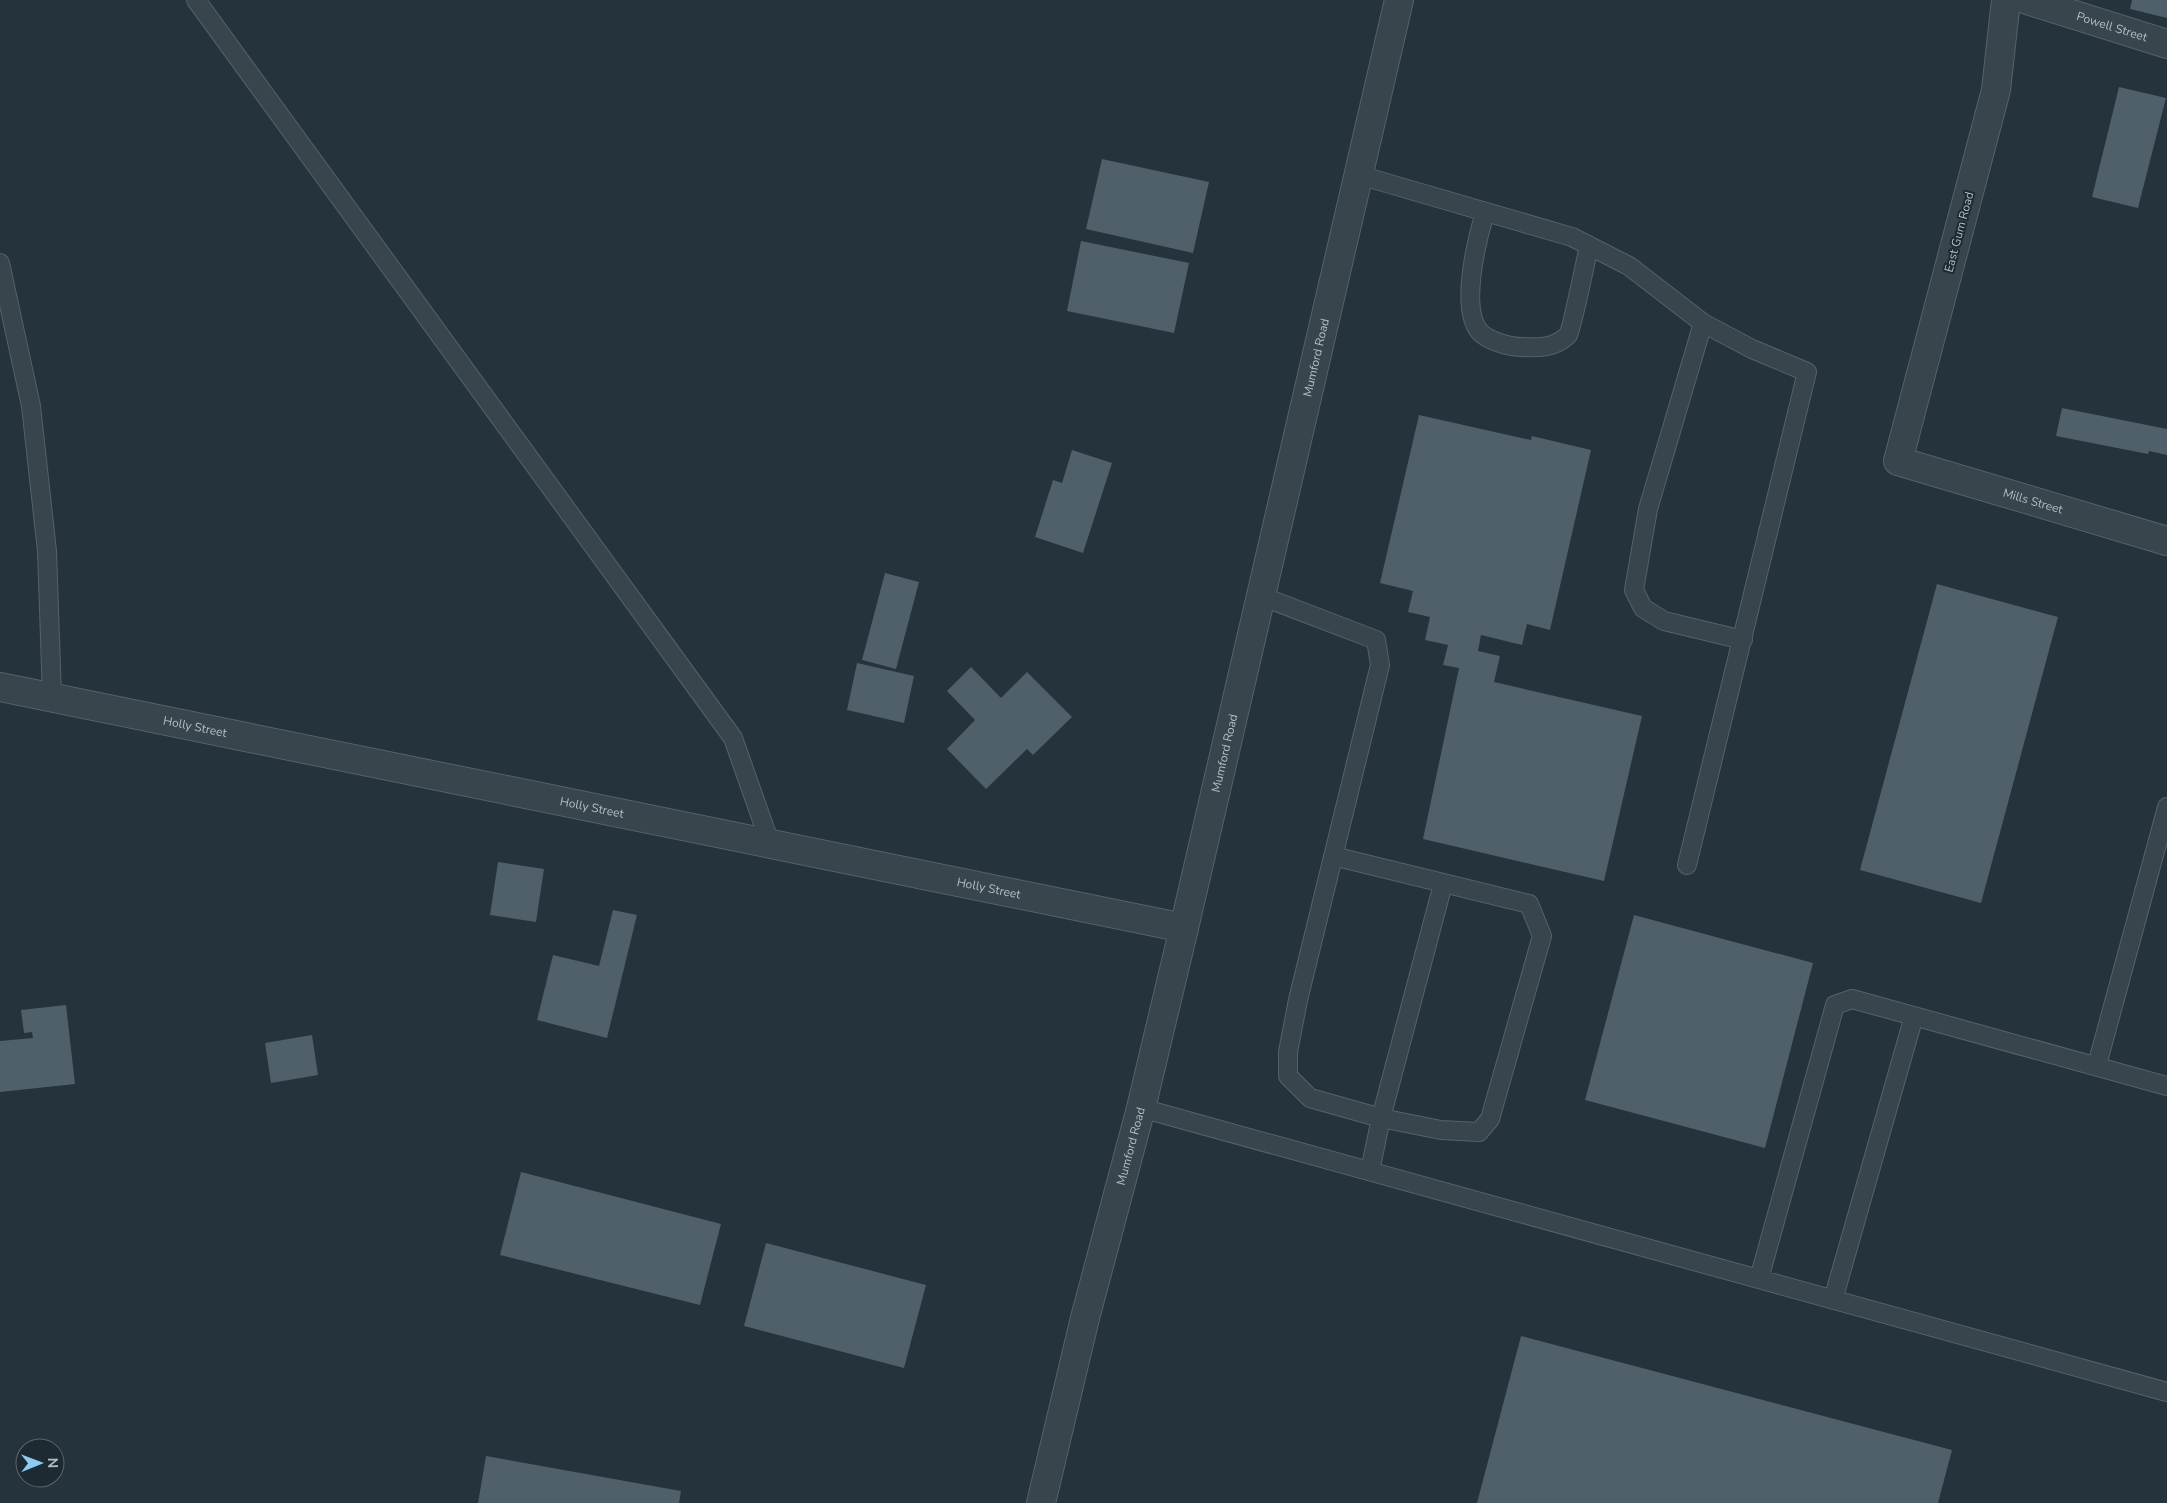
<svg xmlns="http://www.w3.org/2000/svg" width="2167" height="1503" font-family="'Nunito Sans',sans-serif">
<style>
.building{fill:#4f606a}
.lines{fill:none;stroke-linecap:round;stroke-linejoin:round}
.service-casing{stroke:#56626a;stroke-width:20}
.minor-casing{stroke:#56626a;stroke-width:30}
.service{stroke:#38454c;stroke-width:18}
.minor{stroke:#38454c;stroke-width:28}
.labels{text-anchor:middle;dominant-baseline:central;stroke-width:4;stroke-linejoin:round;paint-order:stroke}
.street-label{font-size:12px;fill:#b4bfc8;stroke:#1d2a31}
</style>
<rect width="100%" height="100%" fill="#24333c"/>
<path class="building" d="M2132,0H2167V18L2130,9Z
M2119,87L2166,98L2138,208L2092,197Z
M1102,159L1209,182L1193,253L1086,229Z
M1081,241L1189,263L1174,333L1067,311Z
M2062,408L2167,429V455L2149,451L2148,454L2056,436Z
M1419,415L1531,440L1532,436L1591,450L1550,630L1527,624L1522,645L1481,635L1478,651L1500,656L1494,682L1642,716L1604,881L1423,839L1459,668L1443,665L1448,645L1425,640L1430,617L1408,612L1413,591L1380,583Z
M1072,450L1112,463L1083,553L1035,537L1053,480L1062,483Z
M885,573L919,582L896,669L862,660Z
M1937,584L2058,617L1981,903L1860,870Z
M857,663L914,676L904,723L847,710Z
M971,667L1001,698L1027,672L1072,717L1033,755L1027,749L986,789L947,749L975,720L947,691Z
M498,862L544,869L536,922L490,915Z
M613,910L637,915L607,1038L537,1020L553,955L599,966Z
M1634,915L1813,963L1765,1148L1585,1100Z
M66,1005L75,1084L0,1092V1041L33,1038L32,1032L24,1033L21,1010Z
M312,1035L318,1075L271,1083L265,1043Z
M521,1172L721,1224L700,1305L500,1255Z
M766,1243L926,1285L904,1368L744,1326Z
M1521,1336L1952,1450L1938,1503H1477Z
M486,1456L681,1491L679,1503H478Z"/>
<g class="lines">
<defs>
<path id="service" d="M196,0L733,738L770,843
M1359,175L1572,237L1629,266L1703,323L1752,349L1807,372L1687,865
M1485,213C1477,239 1458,313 1482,334C1492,342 1510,347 1522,347C1539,348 1555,348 1568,335C1572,329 1586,259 1589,246
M0,263L31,406L47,551L52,697
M1703,323L1648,509L1634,590L1643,608L1664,621L1743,640
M1261,596L1376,640L1380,665L1298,1000L1288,1052V1076L1310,1098L1381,1118L1370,1171
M1333,856L1529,904L1542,936L1490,1119L1479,1132L1441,1130L1381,1118L1443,884
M2097,1065L2167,807
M1141,1108L2167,1392
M1759,1279L1835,1005L1852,999L2167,1086
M1833,1300L1914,1016"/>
<g id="minor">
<path id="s1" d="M2006,0L1996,90L1898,461L2167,541"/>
<path id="s2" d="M2027,0L2167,44"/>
<path id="s3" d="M0,687L1184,928"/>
<path id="s4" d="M1041,1503L1085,1318L1141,1108L1184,928L1399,0"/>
</g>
</defs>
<use href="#service" class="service-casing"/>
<use href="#minor" class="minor-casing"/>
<use href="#service" class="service"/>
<use href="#minor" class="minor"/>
</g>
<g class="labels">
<g class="street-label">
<text stroke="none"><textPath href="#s2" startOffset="89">Powell Street</textPath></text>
<text transform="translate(1959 232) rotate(-75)">East Gum Road</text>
<text stroke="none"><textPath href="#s4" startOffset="1178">Mumford Road</textPath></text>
<text stroke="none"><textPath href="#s1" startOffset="615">Mills Street</textPath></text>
<text stroke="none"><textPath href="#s3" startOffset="199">Holly Street</textPath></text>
<text stroke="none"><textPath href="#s4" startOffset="772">Mumford Road</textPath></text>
<text stroke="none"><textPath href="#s3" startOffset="604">Holly Street</textPath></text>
<text stroke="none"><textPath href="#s3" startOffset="1009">Holly Street</textPath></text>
<text stroke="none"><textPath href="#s4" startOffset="368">Mumford Road</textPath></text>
</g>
</g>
<g transform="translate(40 1463) rotate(89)"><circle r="24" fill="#1d2a31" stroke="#59666d"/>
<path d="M0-4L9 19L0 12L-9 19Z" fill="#8ccaf4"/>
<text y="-8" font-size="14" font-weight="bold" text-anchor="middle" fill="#b4bfc8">N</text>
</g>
</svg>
